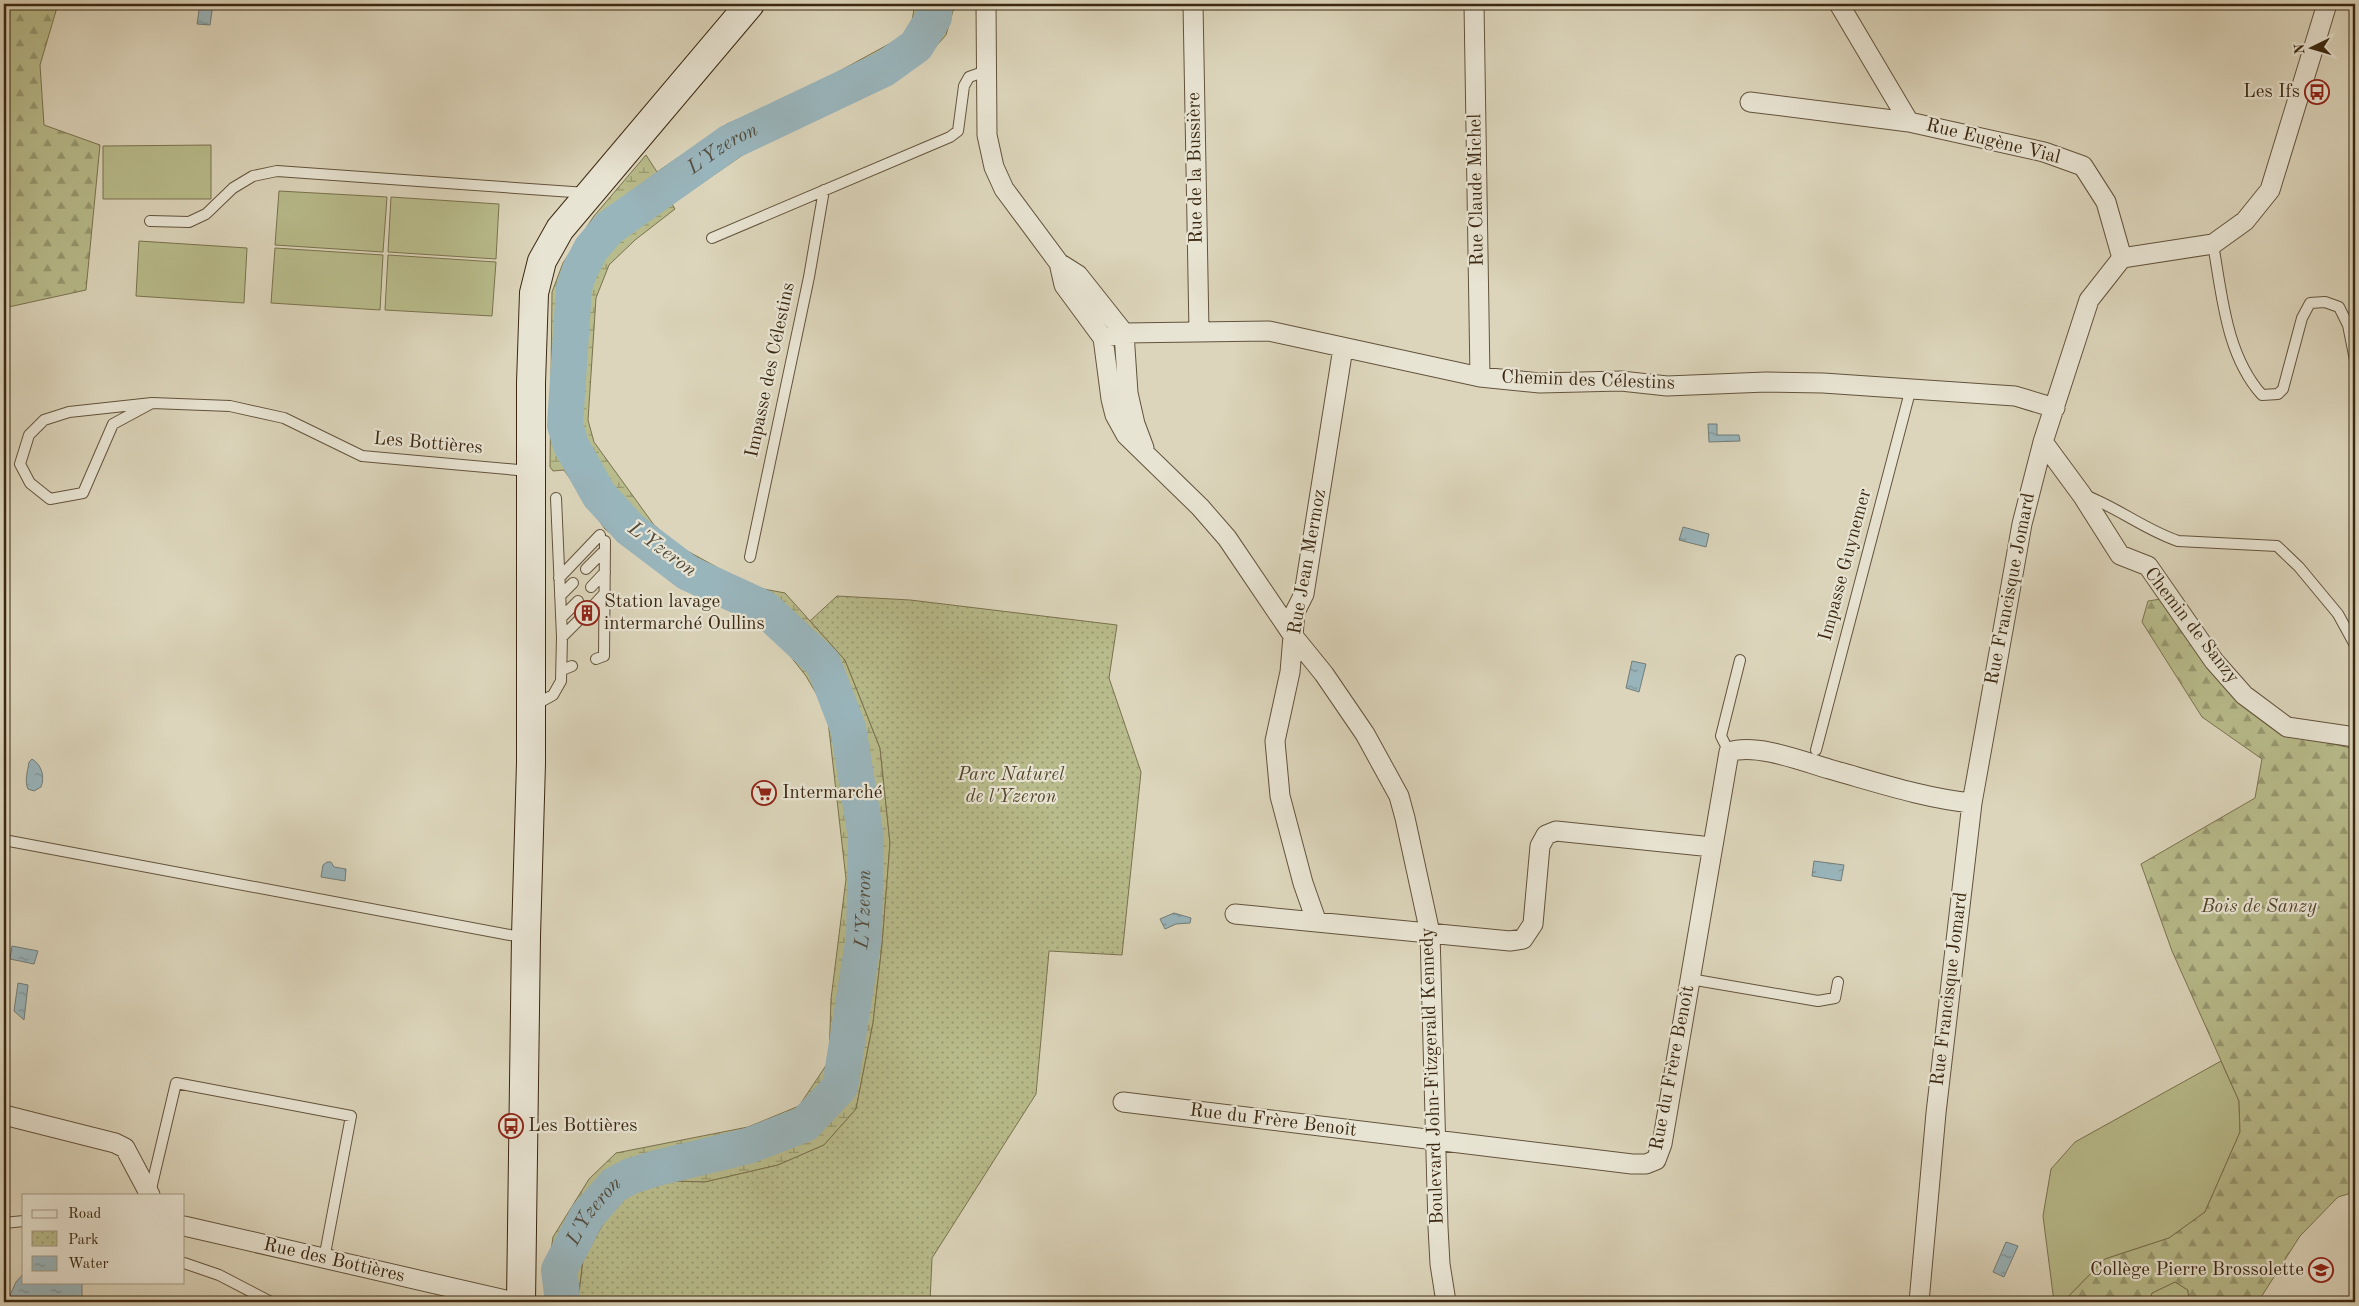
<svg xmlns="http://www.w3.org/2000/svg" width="2359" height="1306" font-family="'Old Standard TT',serif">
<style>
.grass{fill:#b8bb8b;stroke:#7a724e}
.forest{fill:url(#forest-firs);stroke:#7a724e}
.wetland{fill:url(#wetland-marsh);stroke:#7a724e}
.park{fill:url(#park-dots);stroke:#7a724e}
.water{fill:url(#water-ripples);stroke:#737d78}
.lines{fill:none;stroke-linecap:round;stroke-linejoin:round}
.river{stroke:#99b5bc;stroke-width:36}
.lane-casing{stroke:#63533c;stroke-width:12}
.street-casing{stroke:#63533c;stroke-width:21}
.secondary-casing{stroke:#3b2811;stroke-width:30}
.lane{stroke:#e8e4d3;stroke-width:10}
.street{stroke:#e8e4d3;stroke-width:19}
.secondary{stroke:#e8e4d3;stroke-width:28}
.labels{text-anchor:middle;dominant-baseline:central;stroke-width:4.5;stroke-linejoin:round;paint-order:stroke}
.poi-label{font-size:19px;fill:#3b2811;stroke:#e8e4d3;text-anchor:start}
.street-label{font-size:19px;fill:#3b2811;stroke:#e8e4d3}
.park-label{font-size:19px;font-style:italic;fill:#544529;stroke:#e8e4d3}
.water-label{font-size:20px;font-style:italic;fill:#524b3c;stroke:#e8e4d3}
</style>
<defs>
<pattern id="forest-firs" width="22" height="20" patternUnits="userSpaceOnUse" patternTransform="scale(1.25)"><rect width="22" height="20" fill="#b8bb8b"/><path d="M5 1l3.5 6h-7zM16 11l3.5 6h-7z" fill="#979870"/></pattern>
<pattern id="wetland-marsh" width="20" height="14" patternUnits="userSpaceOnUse" patternTransform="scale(1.25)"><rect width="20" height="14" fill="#b8bb8b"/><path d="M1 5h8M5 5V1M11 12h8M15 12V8" fill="none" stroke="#979870"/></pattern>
<pattern id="park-dots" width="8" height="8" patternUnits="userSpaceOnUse" patternTransform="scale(1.25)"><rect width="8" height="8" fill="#b8bb8b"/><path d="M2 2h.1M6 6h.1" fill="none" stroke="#979870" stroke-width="1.8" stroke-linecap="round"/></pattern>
<pattern id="water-ripples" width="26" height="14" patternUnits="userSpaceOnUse" patternTransform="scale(1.25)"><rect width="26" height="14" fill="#99b5bc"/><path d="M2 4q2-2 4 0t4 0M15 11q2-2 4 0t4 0" fill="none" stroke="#7e9397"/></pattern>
</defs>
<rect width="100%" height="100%" fill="#dcd5bb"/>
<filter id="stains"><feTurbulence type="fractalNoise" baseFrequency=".004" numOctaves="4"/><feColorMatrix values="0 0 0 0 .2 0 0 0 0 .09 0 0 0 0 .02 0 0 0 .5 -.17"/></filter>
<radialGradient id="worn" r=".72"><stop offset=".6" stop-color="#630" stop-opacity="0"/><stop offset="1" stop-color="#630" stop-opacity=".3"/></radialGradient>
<path class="grass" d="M211,145V199H103V146Z
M279,191L387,197L383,252L275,245Z
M391,197L499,204L496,259L388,252Z
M139,241L247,248L244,303L136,296Z
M275,248L383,255L380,310L271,303Z
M388,255L496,262L492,316L385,310Z
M2221,1061L2239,1101L2240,1132L2205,1212L2169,1238L2105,1259L2063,1302H2054L2043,1216L2051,1169L2075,1142Z
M2175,1282L2188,1290L2189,1302H2149L2152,1293Z"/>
<path class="forest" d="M4,4H58L40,65L44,125L100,145L86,290L4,308Z
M2167,598L2286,733L2355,749V1192L2338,1197L2300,1236L2258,1302H2189L2188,1290L2175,1282L2152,1293L2149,1302H2063L2105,1259L2169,1238L2205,1212L2240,1132L2239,1101L2172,951L2141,864L2255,798L2262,759L2202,717L2142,622L2148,601Z"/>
<path class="wetland" d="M915,4H955L946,35L921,63L888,82L757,145L672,204L675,209L635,240L609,265L596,298L588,420L594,442L654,525L680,547L753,587L785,593L845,660L880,748L890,843L882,945L873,1023L856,1109L824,1145L778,1165L705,1182L671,1181L613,1206L583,1260L578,1302H549L547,1277L553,1237L589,1179L616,1153L748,1127L799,1106L829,1061L831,999L846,879L827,712L806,676L780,643L751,617L674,584L605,529L564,470L553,471L550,467L552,292L563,263L594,216L646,155L657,172L727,124L803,91L900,38L911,26Z"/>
<path class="park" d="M837,596L910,600L1117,625L1109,678L1141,772L1122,955L1049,951L1036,1094L932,1258L930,1302H578L583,1260L613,1206L636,1187L671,1181L705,1182L778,1165L824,1145L856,1109L873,1023L882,945L890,843L880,748L845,660L810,621Z"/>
<path class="water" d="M200,4H213L210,25L197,24Z
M1708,424H1717V435H1739L1740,441L1709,442Z
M1683,527L1709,534L1706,547L1679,540Z
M1632,661L1646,664L1639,692L1626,688Z
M32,759C42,765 45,777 41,787L34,791L28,789C24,781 28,770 29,762Z
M1814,861L1844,865L1841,881L1812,876Z
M327,862H331L334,867L346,869L345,881L321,877L323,865Z
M1174,913L1191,918L1190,923L1176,924L1165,929L1160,919Z
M12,946L38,951L34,964L10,959Z
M18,983L28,985L24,1020L14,1011Z
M2006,1242L2018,1246L2004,1277L1993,1272Z
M24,1273V1282H82V1296L77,1302H7L16,1282Z"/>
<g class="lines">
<path class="river" id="s1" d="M563,1302L559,1270L587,1216L614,1185L631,1176L657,1168L748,1146L805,1124L840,1087L864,936L866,837L848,728L823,663L764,608L688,573L630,529L599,495L571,445L565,425L574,288L580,270L591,249L609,228L730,142L884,69L916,46L934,17L935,4"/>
<defs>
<path id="lane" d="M150,221L189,222L206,214L233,188L253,176L277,171L587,193
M712,238L950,137L958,131L964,86L969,77L986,71
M2213,244C2222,295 2226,355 2262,395L2278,394L2283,389L2302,318L2310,303L2325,302L2339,307L2348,325L2355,360
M152,403L113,424L83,493L50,499L30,483L20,464L29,435L44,420L69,412L152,403L230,406L284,418L362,456L529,471
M2084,495C2117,507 2145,530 2178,541L2277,546L2299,567L2338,614L2355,645
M750,557L809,277L824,190
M586,569L605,550
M559,578L600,535
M591,587L605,572
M560,596L573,583
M593,606L604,594
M561,618L578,601
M562,637L579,620
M596,659L604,656L605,541
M562,670L572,666
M533,706L553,695L561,681L562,637L556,498
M1816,750L1911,388
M1729,752L1721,736L1740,660
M4,840L510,935L525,936
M1690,979L1818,1001L1835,998L1838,982
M150,1193L176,1083L351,1116L324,1259
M4,1223L24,1221
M184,1263L219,1275L271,1302"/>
<path id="street" d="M986,4L987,135L994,167L1004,189L1059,263L1078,275L1124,333L1128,393L1135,424L1144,448
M1193,4L1199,331
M1474,4L1480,377
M1839,4L1909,122L2044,152L2083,166L2106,202L2122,258
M1750,102L1909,122
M1059,263L1064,285L1103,338L1111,399L1115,415L1126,435L1200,507L1227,538L1294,637L1324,674L1365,734L1399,796L1405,818L1430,933L1438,1227L1440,1264L1446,1302
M1103,338L1124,333L1269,331L1480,377L1540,383L1621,381L1667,386L1766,382L1823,383L2015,396L2055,408
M2043,442L2082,495L2120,555L2148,566L2214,661L2244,695L2287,727L2355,737
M1235,914L1510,941L1523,939L1533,924L1540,846L1546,835L1556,831L1712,847
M1316,920L1303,883L1280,796L1275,741L1290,672L1295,612L1304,594L1343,348
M1123,1102L1632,1164H1646L1656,1160L1662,1144L1729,752C1756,743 1802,761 1829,769C1876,782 1923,798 1972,803
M4,1115L115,1143L125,1148L150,1195
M184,1226L514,1302
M1919,1302L1936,1113L1972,803L2022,524L2043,442L2089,300L2122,258L2213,244L2245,221L2270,190L2327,4"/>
<path id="secondary" d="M521,1302L526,936L531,763V383L534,293L542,261L560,229L750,4"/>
</defs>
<use href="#lane" class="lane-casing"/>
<use href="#street" class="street-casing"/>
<use href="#secondary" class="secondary-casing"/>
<use href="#lane" class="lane"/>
<use href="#street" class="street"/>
<use href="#secondary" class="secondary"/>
</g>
<defs>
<symbol id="bus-ring" viewBox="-11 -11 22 22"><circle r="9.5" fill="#e8e4d3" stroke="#8f2418" stroke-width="1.5"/><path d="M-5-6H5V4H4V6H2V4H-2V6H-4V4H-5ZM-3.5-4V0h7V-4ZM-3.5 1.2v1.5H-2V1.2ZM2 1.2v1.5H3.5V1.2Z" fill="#8f2418"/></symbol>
<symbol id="building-ring" viewBox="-11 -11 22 22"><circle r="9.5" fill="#e8e4d3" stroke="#8f2418" stroke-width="1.5"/><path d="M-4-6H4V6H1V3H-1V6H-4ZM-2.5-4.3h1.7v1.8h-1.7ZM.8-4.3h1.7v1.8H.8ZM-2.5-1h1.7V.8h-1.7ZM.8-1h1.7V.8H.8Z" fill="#8f2418"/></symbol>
<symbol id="supermarket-ring" viewBox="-11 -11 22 22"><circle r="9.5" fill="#e8e4d3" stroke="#8f2418" stroke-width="1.5"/><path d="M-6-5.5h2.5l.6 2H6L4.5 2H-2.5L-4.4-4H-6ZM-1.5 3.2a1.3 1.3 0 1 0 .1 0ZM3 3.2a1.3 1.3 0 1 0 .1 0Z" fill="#8f2418"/></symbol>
<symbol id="school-ring" viewBox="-11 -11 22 22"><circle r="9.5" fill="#e8e4d3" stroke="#8f2418" stroke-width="1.5"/><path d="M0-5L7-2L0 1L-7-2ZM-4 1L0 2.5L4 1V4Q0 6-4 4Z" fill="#8f2418"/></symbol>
</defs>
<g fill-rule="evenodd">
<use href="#bus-ring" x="2303" y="78" width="28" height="28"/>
<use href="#building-ring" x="573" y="599" width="28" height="28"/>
<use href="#supermarket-ring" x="750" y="779" width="28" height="28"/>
<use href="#bus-ring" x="497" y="1112" width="28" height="28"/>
<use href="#school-ring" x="2307" y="1256" width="28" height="28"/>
</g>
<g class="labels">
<g class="poi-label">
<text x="2300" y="92" text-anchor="end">Les Ifs</text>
<text x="604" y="602">Station lavage<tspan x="604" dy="22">intermarché Oullins</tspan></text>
<text x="782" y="793">Intermarché</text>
<text x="528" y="1126">Les Bottières</text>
<text x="2304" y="1270" text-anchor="end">Collège Pierre Brossolette</text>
</g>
<g class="street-label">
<text transform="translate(1993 142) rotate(14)">Rue Eugène Vial</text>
<text transform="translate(1196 168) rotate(-91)">Rue de la Bussière</text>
<text transform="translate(1477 190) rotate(-91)">Rue Claude Michel</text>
<text transform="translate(771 370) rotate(-78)">Impasse des Célestins</text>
<text transform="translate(1588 381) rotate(2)">Chemin des Célestins</text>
<text transform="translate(428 444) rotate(5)">Les Bottières</text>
<text transform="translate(1308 562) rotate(-80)">Rue Jean Mermoz</text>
<text transform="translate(1846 565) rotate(-75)">Impasse Guynemer</text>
<text transform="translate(2011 589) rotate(-79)">Rue Francisque Jomard</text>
<text transform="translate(2191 626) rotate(52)">Chemin de Sanzy</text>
<text transform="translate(1950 989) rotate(-83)">Rue Francisque Jomard</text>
<text transform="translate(1673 1068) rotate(-79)">Rue du Frère Benoît</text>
<text transform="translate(1433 1076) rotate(-92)">Boulevard John-Fitzgerald Kennedy</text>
<text transform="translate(1273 1121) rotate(7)">Rue du Frère Benoît</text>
<text transform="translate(334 1261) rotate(13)">Rue des Bottières</text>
</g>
<g class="park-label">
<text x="1011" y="775">Parc Naturel<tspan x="1011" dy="22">de l'Yzeron</tspan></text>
<text x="2259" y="907">Bois de Sanzy</text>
</g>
<g class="water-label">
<text stroke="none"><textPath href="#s1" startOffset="1526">L'Yzeron</textPath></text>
<text transform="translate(662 550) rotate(36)">L'Yzeron</text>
<text stroke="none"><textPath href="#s1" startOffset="566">L'Yzeron</textPath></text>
<text stroke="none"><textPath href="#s1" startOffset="101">L'Yzeron</textPath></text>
</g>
</g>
<rect width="2359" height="1306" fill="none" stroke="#dcd5bb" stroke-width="20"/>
<rect x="5" y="5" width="2349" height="1296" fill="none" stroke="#3b2811" stroke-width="2.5"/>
<rect x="10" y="10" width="2339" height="1286" fill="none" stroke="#3b2811"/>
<rect x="22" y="1194" width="162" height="90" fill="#e8e4d3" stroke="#a39985"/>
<rect x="32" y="1210" width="25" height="8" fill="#e8e4d3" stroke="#a39985"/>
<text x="68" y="1218" font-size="15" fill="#3b2811">Road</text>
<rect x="32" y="1231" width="25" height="15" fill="url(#park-dots)" stroke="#a39985"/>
<text x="68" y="1244" font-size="15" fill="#3b2811">Park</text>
<rect x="32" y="1256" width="25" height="15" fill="url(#water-ripples)" stroke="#a39985"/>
<text x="68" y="1268" font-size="15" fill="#3b2811">Water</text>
<g transform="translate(2312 48) rotate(265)" stroke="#e8e4d3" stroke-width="4" paint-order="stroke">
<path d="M0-4L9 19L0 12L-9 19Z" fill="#3b2811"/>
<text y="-8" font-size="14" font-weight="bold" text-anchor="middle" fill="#3b2811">N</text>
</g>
<rect width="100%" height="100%" filter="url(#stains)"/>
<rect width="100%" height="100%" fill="url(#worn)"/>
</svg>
